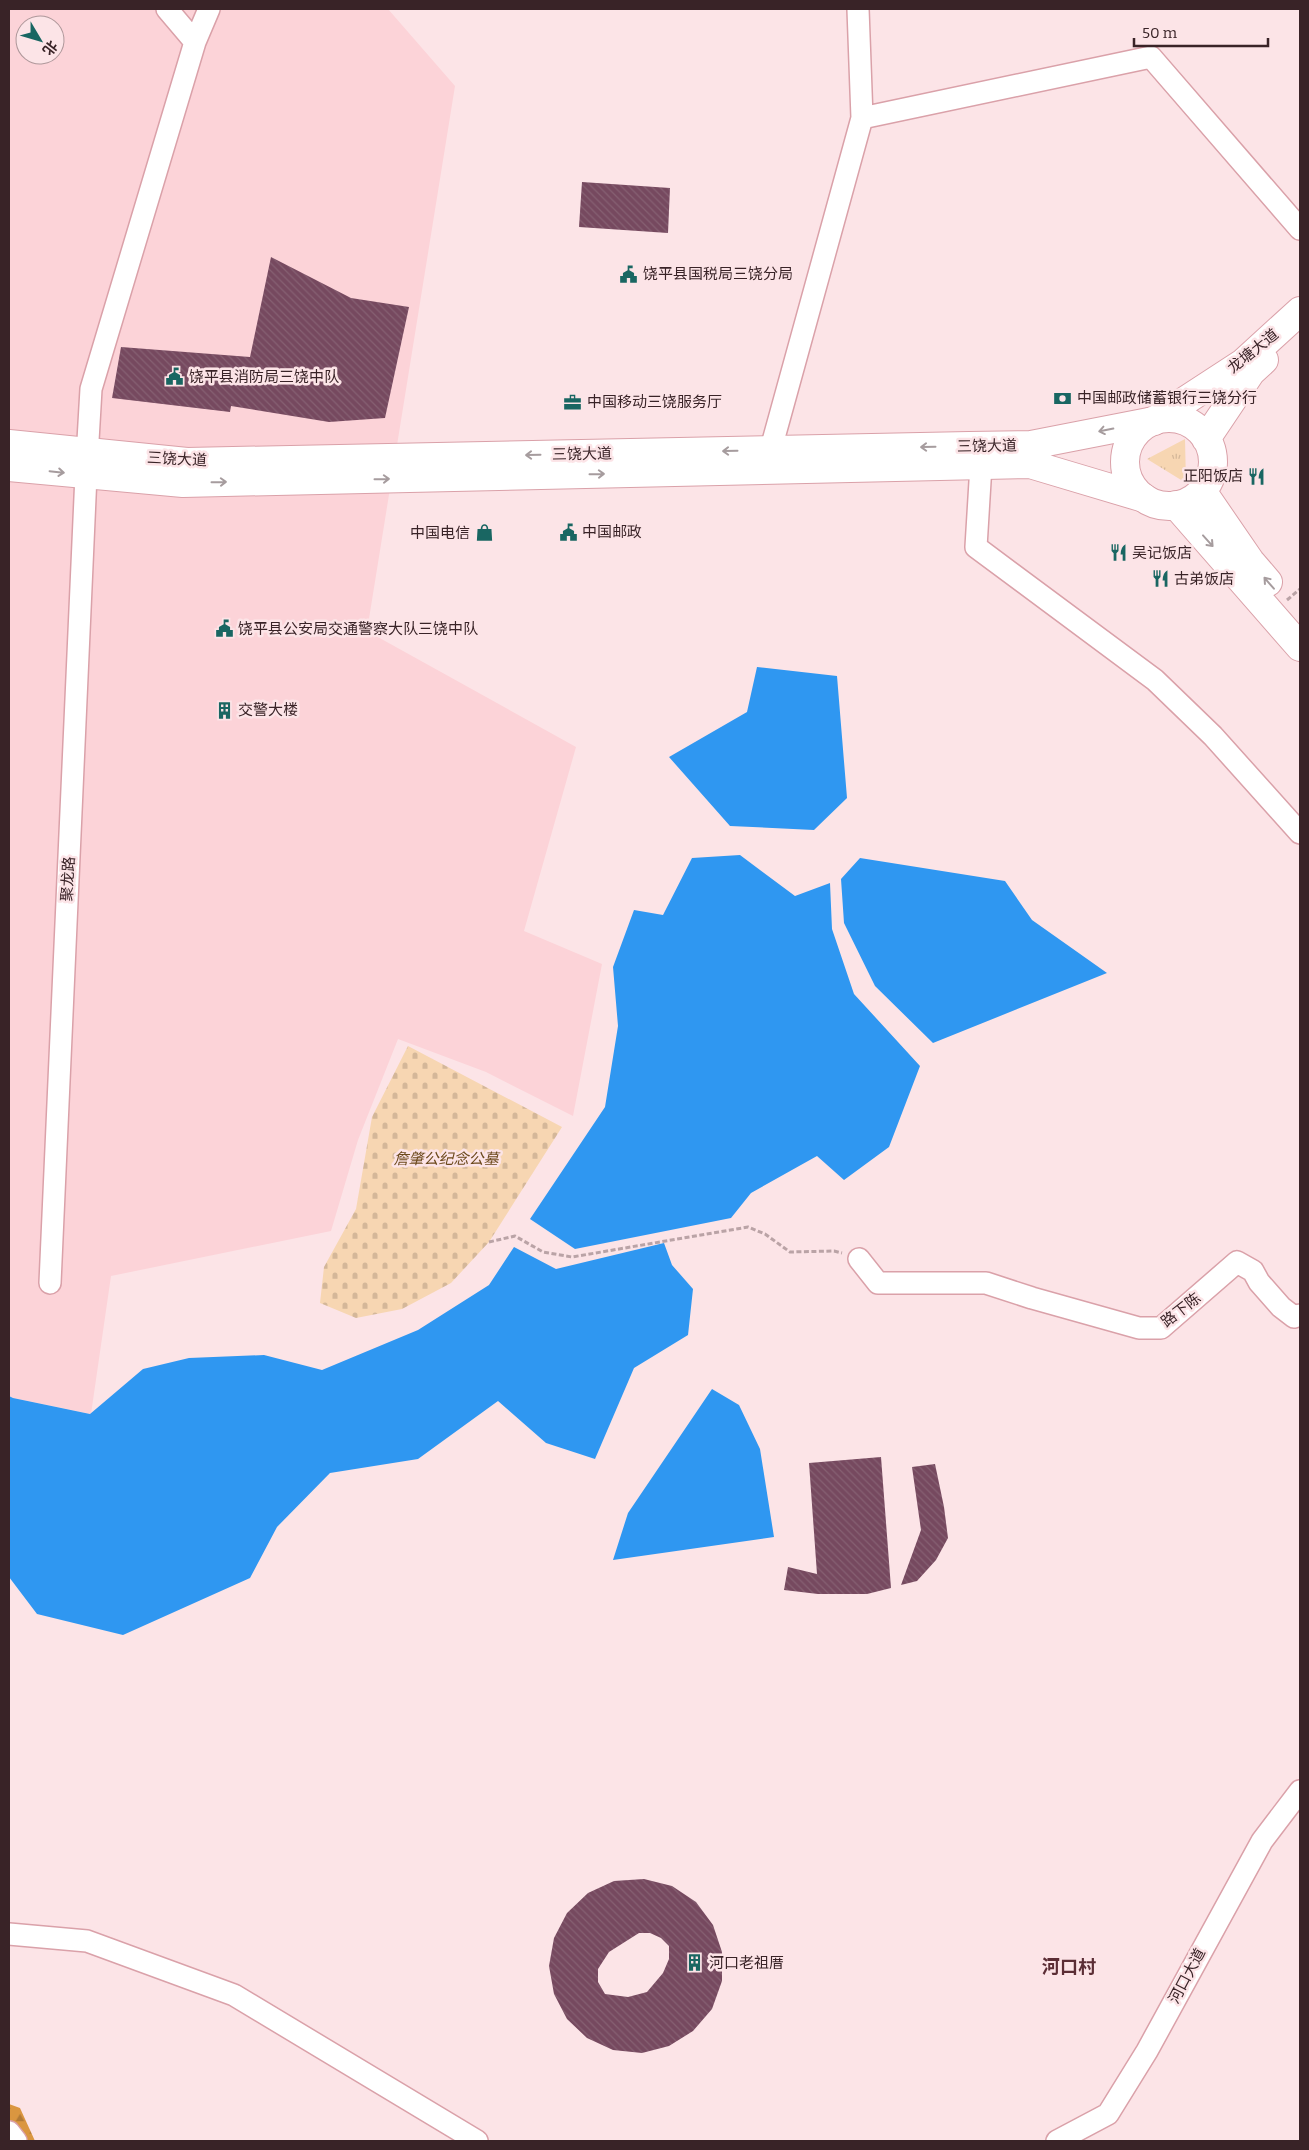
<svg xmlns="http://www.w3.org/2000/svg" width="1309" height="2150" font-family="Bitter,'Noto Sans SC',serif">
<style>
.built{fill:#fcd3d8;fill-rule:evenodd}
.grass{fill:url(#grass-tufts)}
.forest{fill:url(#forest-firs)}
.cemetery{fill:url(#cemetery-stones)}
.water{fill:#2f97f1}
.building{fill:url(#building-back-hatch);fill-rule:evenodd}
.lines{fill:none;stroke-linecap:round;stroke-linejoin:round}
.minor-casing{stroke:#daa1a9;stroke-width:24}
.major-casing{stroke:#daa1a9;stroke-width:30}
.highway-casing{stroke:#daa1a9;stroke-width:30}
.path{stroke:#baa3a6;stroke-width:3;stroke-dasharray:5 2.5;stroke-linecap:butt}
.minor{stroke:#fff;stroke-width:21}
.major{stroke:#fff;stroke-width:28}
.highway{stroke:#fff;stroke-width:28}
.oneway{stroke:#a69c9e}
.labels{text-anchor:middle;dominant-baseline:central;stroke-width:5;stroke-linejoin:round;paint-order:stroke}
.poi-label{font-size:15px;fill:#392327;stroke:#fce4e7;text-anchor:start}
.street-label{font-size:15px;fill:#392327;stroke:#fce4e7}
.park-label{font-size:15px;font-style:italic;fill:#6c491c;stroke:#fce4e7}
.quarter-label{font-size:18px;font-weight:bold;fill:#5b2d35;stroke:#fce4e7}
</style>
<defs>
<pattern id="grass-tufts" width="24" height="20" patternUnits="userSpaceOnUse" patternTransform="scale(1.25)"><rect width="24" height="20" fill="#f7d6b2"/><path d="M3 7l-1-3M5 7V3M7 7l1-3M15 17l-1-3M17 17v-4M19 17l1-3" fill="none" stroke="#d4b799"/></pattern>
<pattern id="forest-firs" width="22" height="20" patternUnits="userSpaceOnUse" patternTransform="scale(1.25)"><rect width="22" height="20" fill="#da9640"/><path d="M5 1l3.5 6h-7zM16 11l3.5 6h-7z" fill="#b27a36"/></pattern>
<pattern id="cemetery-stones" width="16" height="16" patternUnits="userSpaceOnUse" patternTransform="scale(1.25)"><rect width="16" height="16" fill="#f7d6b2"/><path d="M2 7V4a2 2 0 0 1 4 0v3zM10 15v-3a2 2 0 0 1 4 0v3z" fill="#d4b799"/></pattern>
<pattern id="building-back-hatch" width="6" height="6" patternUnits="userSpaceOnUse" patternTransform="scale(1.25)"><rect width="6" height="6" fill="#76495f"/><path d="M-1 5l2 2M0 0l6 6M5-1l2 2" fill="none" stroke="#866072"/></pattern>
</defs>
<rect width="100%" height="100%" fill="#fce4e7"/>
<path class="built" d="M9,9H388L455,86L367,631L576,747L524,931L602,964L573,1116L486,1072L398,1039L358,1140L331,1231L111,1276L91,1414L13,1398L9,1396ZM25,25H55V55H25Z"/>
<path class="grass" d="M1185,439L1186,483L1147,459Z"/>
<path class="forest" d="M9,2104L20,2108L35,2141H9Z"/>
<path class="cemetery" d="M408,1046L562,1127L489,1242L451,1283L402,1309L356,1318L320,1303L324,1267L356,1209L372,1117Z"/>
<path class="water" d="M757,667L837,676L847,798L814,830L730,826L669,757L747,712Z
M740,855L795,896L830,883L832,929L854,994L920,1066L889,1147L844,1180L817,1156L751,1193L731,1218L575,1249L530,1219L605,1107L618,1026L613,967L634,910L663,915L692,858Z
M860,858L1005,881L1032,920L1107,973L933,1043L875,986L844,923L841,879Z
M664,1243L672,1265L693,1289L688,1335L634,1368L595,1459L546,1443L498,1401L418,1459L330,1473L277,1527L250,1578L123,1635L37,1614L9,1577V1396L13,1398L90,1414L143,1369L189,1358L264,1355L322,1370L418,1330L489,1285L514,1247L556,1269Z
M712,1389L739,1405L760,1449L774,1537L613,1560L628,1513Z"/>
<path class="building" d="M582,182L670,188L668,233L579,227Z
M271,257L351,298L409,307L385,418L329,422L231,406L230,412L112,398L121,347L250,357Z
M881,1457L891,1588L867,1594H818L784,1590L788,1567L817,1574L809,1463Z
M935,1464L944,1507L948,1538L936,1560L917,1581L901,1585L921,1530L912,1467Z
M644,1879L672,1886L696,1902L713,1925L722,1952V1981L712,2009L693,2031L669,2046L642,2053L613,2050L587,2038L567,2019L554,1994L549,1966L554,1938L567,1913L588,1893L614,1881ZM639,1933H650L661,1938L669,1946V1959L663,1973L647,1992L628,1997L605,1994L598,1982V1969L609,1952Z"/>
<g class="lines">
<defs>
<path id="minor" d="M167,9L195,42
M858,9L862,118
M767,463L862,118L1151,57L1300,229
M981,465L976,547L1155,680L1213,736L1300,833
M859,1259L878,1283H986L1032,1298L1139,1328H1161L1237,1262L1253,1271L1259,1282L1281,1307L1294,1317L1300,1315
M50,1283L86,475L91,389L195,42L209,9
M9,1934L87,1941L234,1995L477,2141
M9,2132L16,2141
M1057,2141L1108,2114L1147,2051L1262,1841L1300,1791"/>
<path id="major" d="M9,444L187,462L969,446L1031,445L1154,421
M9,467L183,483L1030,464L1144,498"/>
<path id="highway" d="M1125 462a44 44 0 1 1 88 0a44 44 0 1 1-88 0Z
M1154,421L1243,363L1300,311
M1206,439L1251,372L1264,360
M1202,491L1250,561L1268,582
M1176,505L1300,647"/>
</defs>
<use href="#minor" class="minor-casing"/>
<use href="#major" class="major-casing"/>
<use href="#highway" class="highway-casing"/>
<path class="path" d="M1287,600L1300,589
M489,1242L515,1236L543,1252L572,1257L748,1227L765,1234L790,1252L834,1251L842,1253"/>
<use href="#minor" class="minor"/>
<use href="#major" class="major"/>
<use href="#highway" class="highway"/>
</g>
<defs><path id="oneway-shaft" d="M-6 0H5M1.5-3L5.5 0L1.5 3" fill="none" stroke-width="1.6" stroke-linecap="round" stroke-linejoin="round" transform="scale(1.25)"/></defs>
<g class="oneway">
<use href="#oneway-shaft" transform="translate(1106 430) rotate(169)"/>
<use href="#oneway-shaft" transform="translate(928 447) rotate(179)"/>
<use href="#oneway-shaft" transform="translate(730 451) rotate(179)"/>
<use href="#oneway-shaft" transform="translate(533 455) rotate(179)"/>
<use href="#oneway-shaft" transform="translate(57 472) rotate(6)"/>
<use href="#oneway-shaft" transform="translate(597 474) rotate(-1)"/>
<use href="#oneway-shaft" transform="translate(382 479) rotate(-1)"/>
<use href="#oneway-shaft" transform="translate(219 482) rotate(-1)"/>
<use href="#oneway-shaft" transform="translate(1208 541) rotate(48)"/>
<use href="#oneway-shaft" transform="translate(1269 583) rotate(-131)"/>
</g>
<defs>
<symbol id="civic-bare" viewBox="-9 -9 18 18"><path d="M-.6-6.5H3V-4.5H.6V-3L4-1V1h2V6H-6V1h2V-1L-.6-3ZM-1.2 2.5V6h2.4V2.5Z" fill="#196662" stroke="#fce4e7" stroke-width="2.5" paint-order="stroke"/></symbol>
<symbol id="bank-bare" viewBox="-9 -9 18 18"><path d="M-6-4H6V4H-6ZM0-2.3a2.3 2.3 0 1 0 0 4.6a2.3 2.3 0 1 0 0-4.6Z" fill="#196662" stroke="#fce4e7" stroke-width="2.5" paint-order="stroke"/></symbol>
<symbol id="office-bare" viewBox="-9 -9 18 18"><path d="M-6-3h4V-5.5h4V-3h4V5H-6ZM-1-4.5V-3h2v-1.5ZM-6 0V1H6V0Z" fill="#196662" stroke="#fce4e7" stroke-width="2.5" paint-order="stroke"/></symbol>
<symbol id="restaurant-bare" viewBox="-9 -9 18 18"><path d="M-5-6h1v4h1v-4h1v4h1v-4h1v5L-1.5 .5V6h-2V.5L-5-1ZM5-6V6H3V1.5H1.5Q1.5-4 5-6Z" fill="#196662" stroke="#fce4e7" stroke-width="2.5" paint-order="stroke"/></symbol>
<symbol id="shop-bare" viewBox="-9 -9 18 18"><path d="M-5-2.5h2.3a2.7 3.5 0 0 1 5.4 0H5L5.5 6h-11ZM-1.5-2.5h3a1.5 2.3 0 0 0-3 0Z" fill="#196662" stroke="#fce4e7" stroke-width="2.5" paint-order="stroke"/></symbol>
<symbol id="building-bare" viewBox="-9 -9 18 18"><path d="M-4-6H4V6H1V3H-1V6H-4ZM-2.5-4.3h1.7v1.8h-1.7ZM.8-4.3h1.7v1.8H.8ZM-2.5-1h1.7V.8h-1.7ZM.8-1h1.7V.8H.8Z" fill="#196662" stroke="#fce4e7" stroke-width="2.5" paint-order="stroke"/></symbol>
</defs>
<g fill-rule="evenodd">
<use href="#civic-bare" x="616" y="262" width="25" height="25"/>
<use href="#civic-bare" x="162" y="364" width="25" height="25"/>
<use href="#bank-bare" x="1050" y="386" width="25" height="25"/>
<use href="#office-bare" x="560" y="390" width="25" height="25"/>
<use href="#restaurant-bare" x="1244" y="464" width="25" height="25"/>
<use href="#civic-bare" x="556" y="520" width="25" height="25"/>
<use href="#shop-bare" x="472" y="520" width="25" height="25"/>
<use href="#restaurant-bare" x="1106" y="540" width="25" height="25"/>
<use href="#restaurant-bare" x="1148" y="566" width="25" height="25"/>
<use href="#civic-bare" x="212" y="616" width="25" height="25"/>
<use href="#building-bare" x="212" y="698" width="25" height="25"/>
<use href="#building-bare" x="682" y="1950" width="25" height="25"/>
</g>
<g class="labels">
<g class="poi-label">
<text x="643" y="274">饶平县国税局三饶分局</text>
<text x="189" y="377">饶平县消防局三饶中队</text>
<text x="1077" y="398">中国邮政储蓄银行三饶分行</text>
<text x="587" y="402">中国移动三饶服务厅</text>
<text x="1243" y="476" text-anchor="end">正阳饭店</text>
<text x="582" y="532">中国邮政</text>
<text x="470" y="533" text-anchor="end">中国电信</text>
<text x="1132" y="553">吴记饭店</text>
<text x="1174" y="579">古弟饭店</text>
<text x="238" y="629">饶平县公安局交通警察大队三饶中队</text>
<text x="238" y="710">交警大楼</text>
<text x="709" y="1963">河口老祖厝</text>
</g>
<g class="street-label">
<text transform="translate(1253 351) rotate(-39)">龙塘大道</text>
<text transform="translate(987 446) rotate(-1)">三饶大道</text>
<text transform="translate(582 454) rotate(-1)">三饶大道</text>
<text transform="translate(177 459) rotate(3)">三饶大道</text>
<text transform="translate(68 879) rotate(-87)">聚龙路</text>
<text transform="translate(1181 1310) rotate(-38)">路下陈</text>
<text transform="translate(1187 1976) rotate(-62)">河口大道</text>
</g>
<g class="park-label">
<text x="446" y="1159">詹肇公纪念公墓</text>
</g>
<g class="quarter-label">
<text x="1069" y="1967">河口村</text>
</g>
</g>
<rect width="1309" height="2150" fill="none" stroke="#392327" stroke-width="20"/>
<g transform="translate(40 40) rotate(128)"><circle r="24" fill="#fce4e7" stroke="#ae979a"/>
<path d="M0-4L9 19L0 12L-9 19Z" fill="#196662"/>
<text y="-8" font-size="14" font-weight="bold" text-anchor="middle" fill="#392327">北</text>
</g>
<path d="M1134 38v8h134v-8" fill="none" stroke="#392327" stroke-width="2.5"/>
<text x="1142" y="38" font-size="15" fill="#392327" stroke="#fce4e7" stroke-width="4" paint-order="stroke">50 m</text>
</svg>
